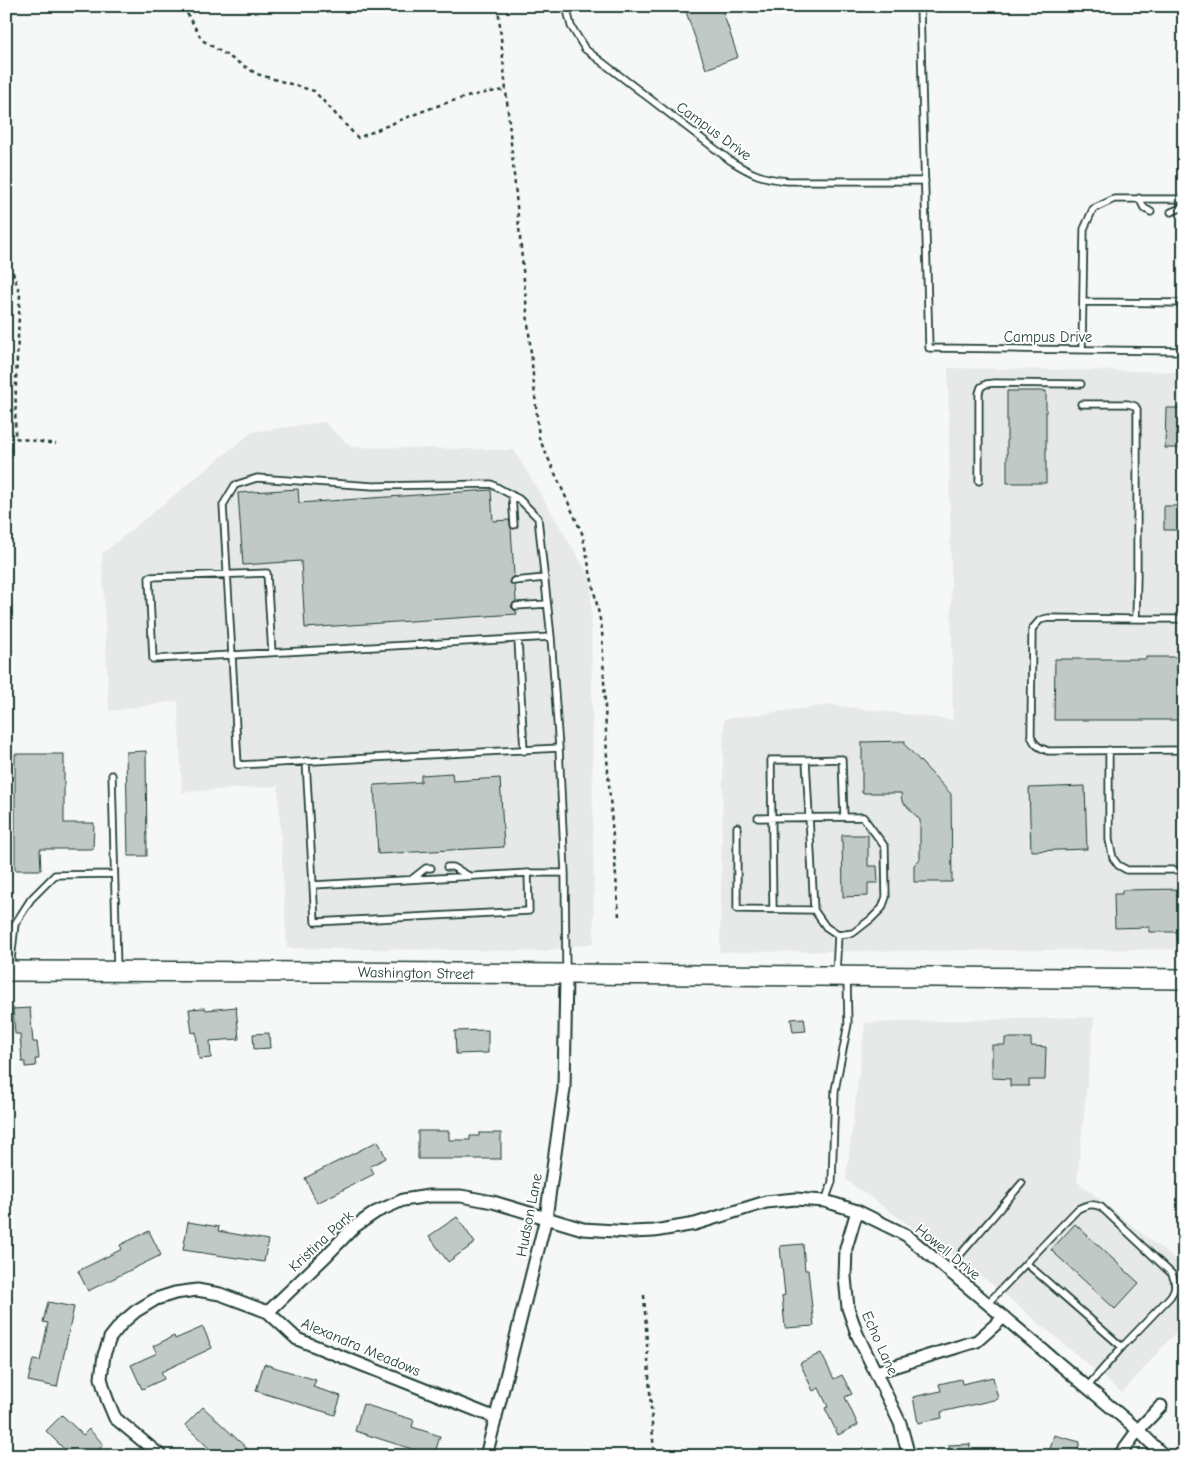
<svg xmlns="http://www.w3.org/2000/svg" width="1190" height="1462" font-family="'Comic Neue',sans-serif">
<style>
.built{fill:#e6e9e8}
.building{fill:#c0c9c6;stroke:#1f3d34}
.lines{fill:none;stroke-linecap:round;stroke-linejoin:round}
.lane-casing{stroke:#1f3d34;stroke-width:9}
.street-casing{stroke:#1f3d34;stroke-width:15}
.primary-casing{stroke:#1f3d34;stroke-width:22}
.path{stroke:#1f3d34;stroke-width:2.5;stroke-dasharray:4 4;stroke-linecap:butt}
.lane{stroke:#fff;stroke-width:5.5}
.street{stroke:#fff;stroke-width:11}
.primary{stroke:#fff;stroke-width:19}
.labels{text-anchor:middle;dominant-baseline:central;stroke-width:4;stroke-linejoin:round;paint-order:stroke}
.street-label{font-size:15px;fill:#1f3d34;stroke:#fff}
</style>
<rect width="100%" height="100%" fill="#f6f7f7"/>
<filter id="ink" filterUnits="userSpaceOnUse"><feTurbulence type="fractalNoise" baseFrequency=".02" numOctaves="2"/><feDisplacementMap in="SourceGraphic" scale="10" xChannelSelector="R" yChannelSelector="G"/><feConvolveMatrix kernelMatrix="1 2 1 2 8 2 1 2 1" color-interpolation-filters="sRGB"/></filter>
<g filter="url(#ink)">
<path class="built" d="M948,368L1184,372V949L720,952L724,719L830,705L953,720Z
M324,422L351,447L514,450L591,579L594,943L542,951L287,948L278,786L182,792L178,701L109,711L102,554L252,432Z
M1094,1017L1077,1181L1184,1267V1323L1122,1393L996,1287L846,1180L865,1023Z"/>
<path class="building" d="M684,6H721L738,57L706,69Z
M1007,391H1046V483H1007Z
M1166,408H1184V448H1165Z
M298,489L299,503L491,490L493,521L509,520L511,528L514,576L511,578L509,581L511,584L515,586L516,601L512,604L511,607L514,610L516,611L517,614L305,628L301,561L243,565L238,493Z
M1164,506H1184V530H1164Z
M1146,657H1184V720H1054L1055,659H1146Z
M905,741V745L951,794L952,882H914V865L920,859V820L902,801L901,793H862V742Z
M146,751L147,856H128L126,752Z
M15,754H64V823H94L93,849H40L41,870H15Z
M452,773L453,781L500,778L504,847L378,854L374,785L421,782V775Z
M1085,786L1087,849L1031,851L1029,788Z
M842,835H868V866H877L878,883H868V896L843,897Z
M1184,889V932H1149V927L1115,928L1114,894H1122V890Z
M236,1007L239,1039L210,1041L211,1058L199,1059L196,1032L192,1033L189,1009L205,1008L206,1010Z
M30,1008L33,1042H37L39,1059H35L36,1066L25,1067V1062H22L20,1034H15L13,1009Z
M804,1018L806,1031L793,1032L791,1019Z
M488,1030V1053L456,1054L455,1031Z
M269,1033L270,1048L254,1049L253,1034Z
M1005,1038H1031V1046L1046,1047L1045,1080H1029V1086H1010V1079L992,1078V1045H1005Z
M418,1131H449V1140H470V1136H479V1133H501V1159H418Z
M378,1141L386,1158L370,1166L374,1174L317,1203L305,1178Z
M457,1217L475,1243L448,1262L429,1236Z
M188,1222L219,1227L218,1231L268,1240L264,1262L183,1250Z
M1075,1224L1139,1283L1115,1309L1051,1250Z
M149,1231L161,1255L88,1291L78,1271L122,1249L120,1245Z
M803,1244L805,1270H808L814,1326L785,1328L782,1296L785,1295L780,1246Z
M48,1302L74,1307L57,1387L28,1381L33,1360L40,1361L48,1323L43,1322Z
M203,1327L212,1348L161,1372L164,1379L142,1389L131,1365L157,1353L153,1346L174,1336L175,1339Z
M821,1353L834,1379L842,1375L852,1394L845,1397L858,1425L838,1435L825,1408L828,1407L819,1388L813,1391L800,1363Z
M264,1364L316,1380L313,1387L341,1396L335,1415L256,1391Z
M993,1377L998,1399L941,1412L942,1418L918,1423L913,1397L941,1391L939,1384L961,1379L962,1384Z
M363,1404L414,1420L412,1427L440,1436L434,1456L355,1431Z
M203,1407L255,1456H217L185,1425Z
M62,1415L83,1435L89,1429L104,1445L99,1449L106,1456H75L70,1451L68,1453L46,1431Z
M1054,1435L1080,1442L1076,1456H1048Z
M970,1444V1456H949V1445Z"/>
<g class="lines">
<defs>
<path id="lane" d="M566,6L571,26L585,49L731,161C753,175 762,178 787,181H925
M920,6L929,348L1184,351
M1139,198L1144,208L1151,212
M1171,212L1181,208L1184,203
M1083,302L1184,303
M1082,350L1084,229L1093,209L1114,199H1184
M1081,404H1128L1135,406L1137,409V577L1136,619H1184
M979,481V393L981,387L986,384L994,383L1081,384
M512,495L514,525
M514,581L545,578
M516,606L547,604
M1136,619L1048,618L1040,620L1032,629L1031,735C1034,745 1038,747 1048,751L1184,750
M551,637L232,655L223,505L235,485L257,478L373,486L491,484L519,499L538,518L551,637L559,748L565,873L566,972
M518,639L524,751
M272,653L267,573L149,577L153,659L232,655L238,765L559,748
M1109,750V840L1113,858L1118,865L1127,870H1184
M306,761L313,885L528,873H565
M112,775L117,969
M758,818L863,817L885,847L886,897L882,908L871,919L853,933L838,935L836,974
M737,827V909L814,910
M447,867H453L469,876
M412,879L426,868H431
M313,885L315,922L529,911L528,873
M773,909L771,760H806
M838,935L826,927L814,910L806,760L842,759L844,817
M10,969L15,924L31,899L55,875L114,874
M825,1201L832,1182L835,1090L848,1024L847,978
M1026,1263L1122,1347
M947,1270L1022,1183
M988,1303L1078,1209C1086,1205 1092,1203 1101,1207L1172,1274C1176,1284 1176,1289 1170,1297L1122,1347L1087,1387"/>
<path id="street" d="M857,1211L846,1248L845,1277L848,1308L857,1334L900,1423L909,1456
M268,1312L326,1256L354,1227L376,1212L403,1200L429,1196H461L493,1202L583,1229L631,1232L654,1231L695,1224L766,1202L795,1199L825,1201L857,1211L906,1235L1138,1430L1164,1456
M876,1372L977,1341L1004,1317
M161,1456L115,1418L107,1399L101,1378L104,1355L110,1338L122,1323L136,1311L156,1299L175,1293L197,1290L220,1294L268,1312L297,1339L496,1418
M486,1456L546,1218L564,1089L566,974
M1119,1456L1138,1430L1161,1406"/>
<path id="primary" d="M6,971L326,972L1184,979"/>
</defs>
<use href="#lane" class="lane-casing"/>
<use href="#street" class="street-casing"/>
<use href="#primary" class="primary-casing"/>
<path class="path" d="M183,6L202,40L257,74L314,91L358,138C406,118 454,95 506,90
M498,6L539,438L582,533L602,629L607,758L619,916
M6,270H12L20,294L16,380L15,438L56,444
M644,1295L654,1456"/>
<use href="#lane" class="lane"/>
<use href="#street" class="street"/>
<use href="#primary" class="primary"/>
</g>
</g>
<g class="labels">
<g class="street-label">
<text transform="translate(714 131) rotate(36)">Campus Drive</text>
<text x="1048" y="337">Campus Drive</text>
<text transform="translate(416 973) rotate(1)">Washington Street</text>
<text transform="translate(529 1215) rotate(-79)">Hudson Lane</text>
<text transform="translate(321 1241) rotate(-43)">Kristina Park</text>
<text transform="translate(948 1252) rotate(39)">Howell Drive</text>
<text transform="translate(880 1343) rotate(66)">Echo Lane</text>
<text transform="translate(361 1347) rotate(23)">Alexandra Meadows</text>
</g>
</g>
<rect width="1190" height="1462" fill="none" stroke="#fff" stroke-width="25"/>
<rect x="12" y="12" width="1165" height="1437" fill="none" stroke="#1f3d34" stroke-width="2" filter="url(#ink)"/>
</svg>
